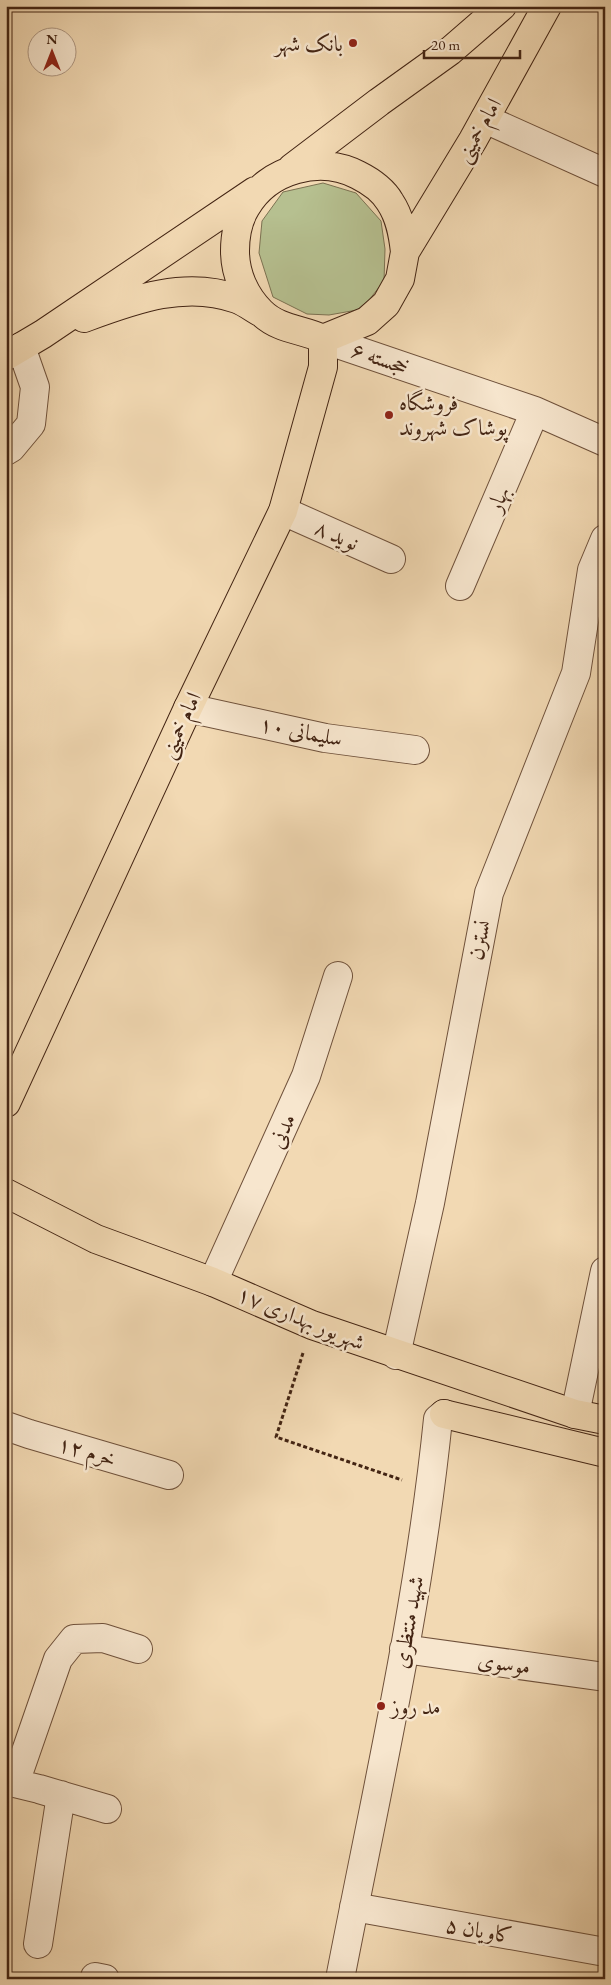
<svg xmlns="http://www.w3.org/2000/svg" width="611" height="1985" font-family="'EB Garamond',Amiri,serif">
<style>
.green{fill:#b6c090;stroke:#7c7252}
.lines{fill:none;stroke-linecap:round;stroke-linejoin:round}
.minor-casing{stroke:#6f513b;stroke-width:30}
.major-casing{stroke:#432413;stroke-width:30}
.path{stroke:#432413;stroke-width:3;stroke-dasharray:4 2.5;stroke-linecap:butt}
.minor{stroke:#f7e6ce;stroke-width:28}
.major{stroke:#f2d9b3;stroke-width:28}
.poi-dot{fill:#8f2418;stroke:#f7e6ce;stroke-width:2}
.labels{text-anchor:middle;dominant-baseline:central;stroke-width:5;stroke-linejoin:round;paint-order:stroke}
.poi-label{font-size:22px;fill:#432413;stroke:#f7e6ce;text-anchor:start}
.street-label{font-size:22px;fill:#432413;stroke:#f7e6ce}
</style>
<rect width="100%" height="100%" fill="#f2d9b3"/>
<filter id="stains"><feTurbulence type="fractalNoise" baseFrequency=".004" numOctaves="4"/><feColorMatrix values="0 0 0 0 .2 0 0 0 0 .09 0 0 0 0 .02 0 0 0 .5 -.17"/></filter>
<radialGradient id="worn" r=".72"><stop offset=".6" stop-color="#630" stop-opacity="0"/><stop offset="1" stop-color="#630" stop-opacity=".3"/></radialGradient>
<path class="green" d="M323,183L356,193L381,221L385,249L384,281L369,300L357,310L329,315L307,314L273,297L259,253L262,221L283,192Z"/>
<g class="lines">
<defs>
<path id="minor" d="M485,119L605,173
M323,339L535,411L605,442
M6,451L11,448L31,424L35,387L21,347
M283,511L391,559
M460,586L535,411
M188,708L325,738L415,750
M213,1282L306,1076L338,976
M396,1355L430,1203L489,893L576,673L592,570L605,539
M575,1414L605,1271
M6,1426L29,1434L169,1475
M404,1649L605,1677
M6,1781L39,1789L107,1809
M15,1783L58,1659L74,1639L103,1638L138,1649
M354,1907L605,1952
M38,1944L61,1795
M95,1977L105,1979
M340,1979C376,1793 419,1607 438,1419L444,1414"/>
<path id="major" d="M292,168L379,102L450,51L502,6
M405,252C403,234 400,217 390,202C383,190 370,181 358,175C320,155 268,169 246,207C238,220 235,236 235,251C235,274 245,296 261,312C279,330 303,329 323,339L367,321L386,304L400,279L405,252L473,140L547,6
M84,318C133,300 185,280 237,299C245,302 253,308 260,312
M6,356L43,334L255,191
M6,1103L188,708L283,511L323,367V339
M6,1193L96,1239L213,1282L312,1325L575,1414L605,1420
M444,1414L605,1453"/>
</defs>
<use href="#minor" class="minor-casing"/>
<use href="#major" class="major-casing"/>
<path class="path" d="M303,1353L276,1437L402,1480"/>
<use href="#minor" class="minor"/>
<use href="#major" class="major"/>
</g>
<g class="poi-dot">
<circle cx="353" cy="43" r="5"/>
<circle cx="389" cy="415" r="5"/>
<circle cx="381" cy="1706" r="5"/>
</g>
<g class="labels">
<g class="poi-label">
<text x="343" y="43" text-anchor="end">بانک شهر</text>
<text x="399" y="402">فروشگاه‌<tspan x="399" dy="25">پوشاک شهروند</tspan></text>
<text x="391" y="1706">مد روز</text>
</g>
<g class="street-label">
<text transform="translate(478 130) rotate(-60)">امام خمینی</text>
<text transform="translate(380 358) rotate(19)">خجسته ۶</text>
<text transform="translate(498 499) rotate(-67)">بهار</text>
<text transform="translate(337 535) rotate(24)">نوید ۸</text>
<text transform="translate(180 725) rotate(-65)">امام خمینی</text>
<text transform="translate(301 731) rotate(11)">سلیمانی ۱۰</text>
<text transform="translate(479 940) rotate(-78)">نسترن</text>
<text transform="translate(282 1131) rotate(-66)">مدنی</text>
<text transform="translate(301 1318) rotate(22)">۱۷ شهریور بهداری</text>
<text transform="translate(87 1451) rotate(16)">خرم ۱۲</text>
<text transform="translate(408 1622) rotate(-80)">شهید منتظری</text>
<text transform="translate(504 1663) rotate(8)">موسوی</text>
<text transform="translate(479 1930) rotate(10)">کاویان ۵</text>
</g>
</g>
<rect width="611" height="1985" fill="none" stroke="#f2d9b3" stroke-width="25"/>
<rect x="8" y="8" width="596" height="1970" fill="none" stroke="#432413" stroke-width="2.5"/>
<rect x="12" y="12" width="586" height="1960" fill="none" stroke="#432413"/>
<g transform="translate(52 52)"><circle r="24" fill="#f7e6ce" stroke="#af9883"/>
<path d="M0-4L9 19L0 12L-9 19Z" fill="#8f2418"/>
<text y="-8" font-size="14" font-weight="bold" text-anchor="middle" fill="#432413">N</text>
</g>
<path d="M424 50v8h96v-8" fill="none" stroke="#432413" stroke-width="2.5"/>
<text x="431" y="50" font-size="15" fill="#432413" stroke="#f7e6ce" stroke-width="4" paint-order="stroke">20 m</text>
<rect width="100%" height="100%" filter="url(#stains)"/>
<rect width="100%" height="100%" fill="url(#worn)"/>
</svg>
